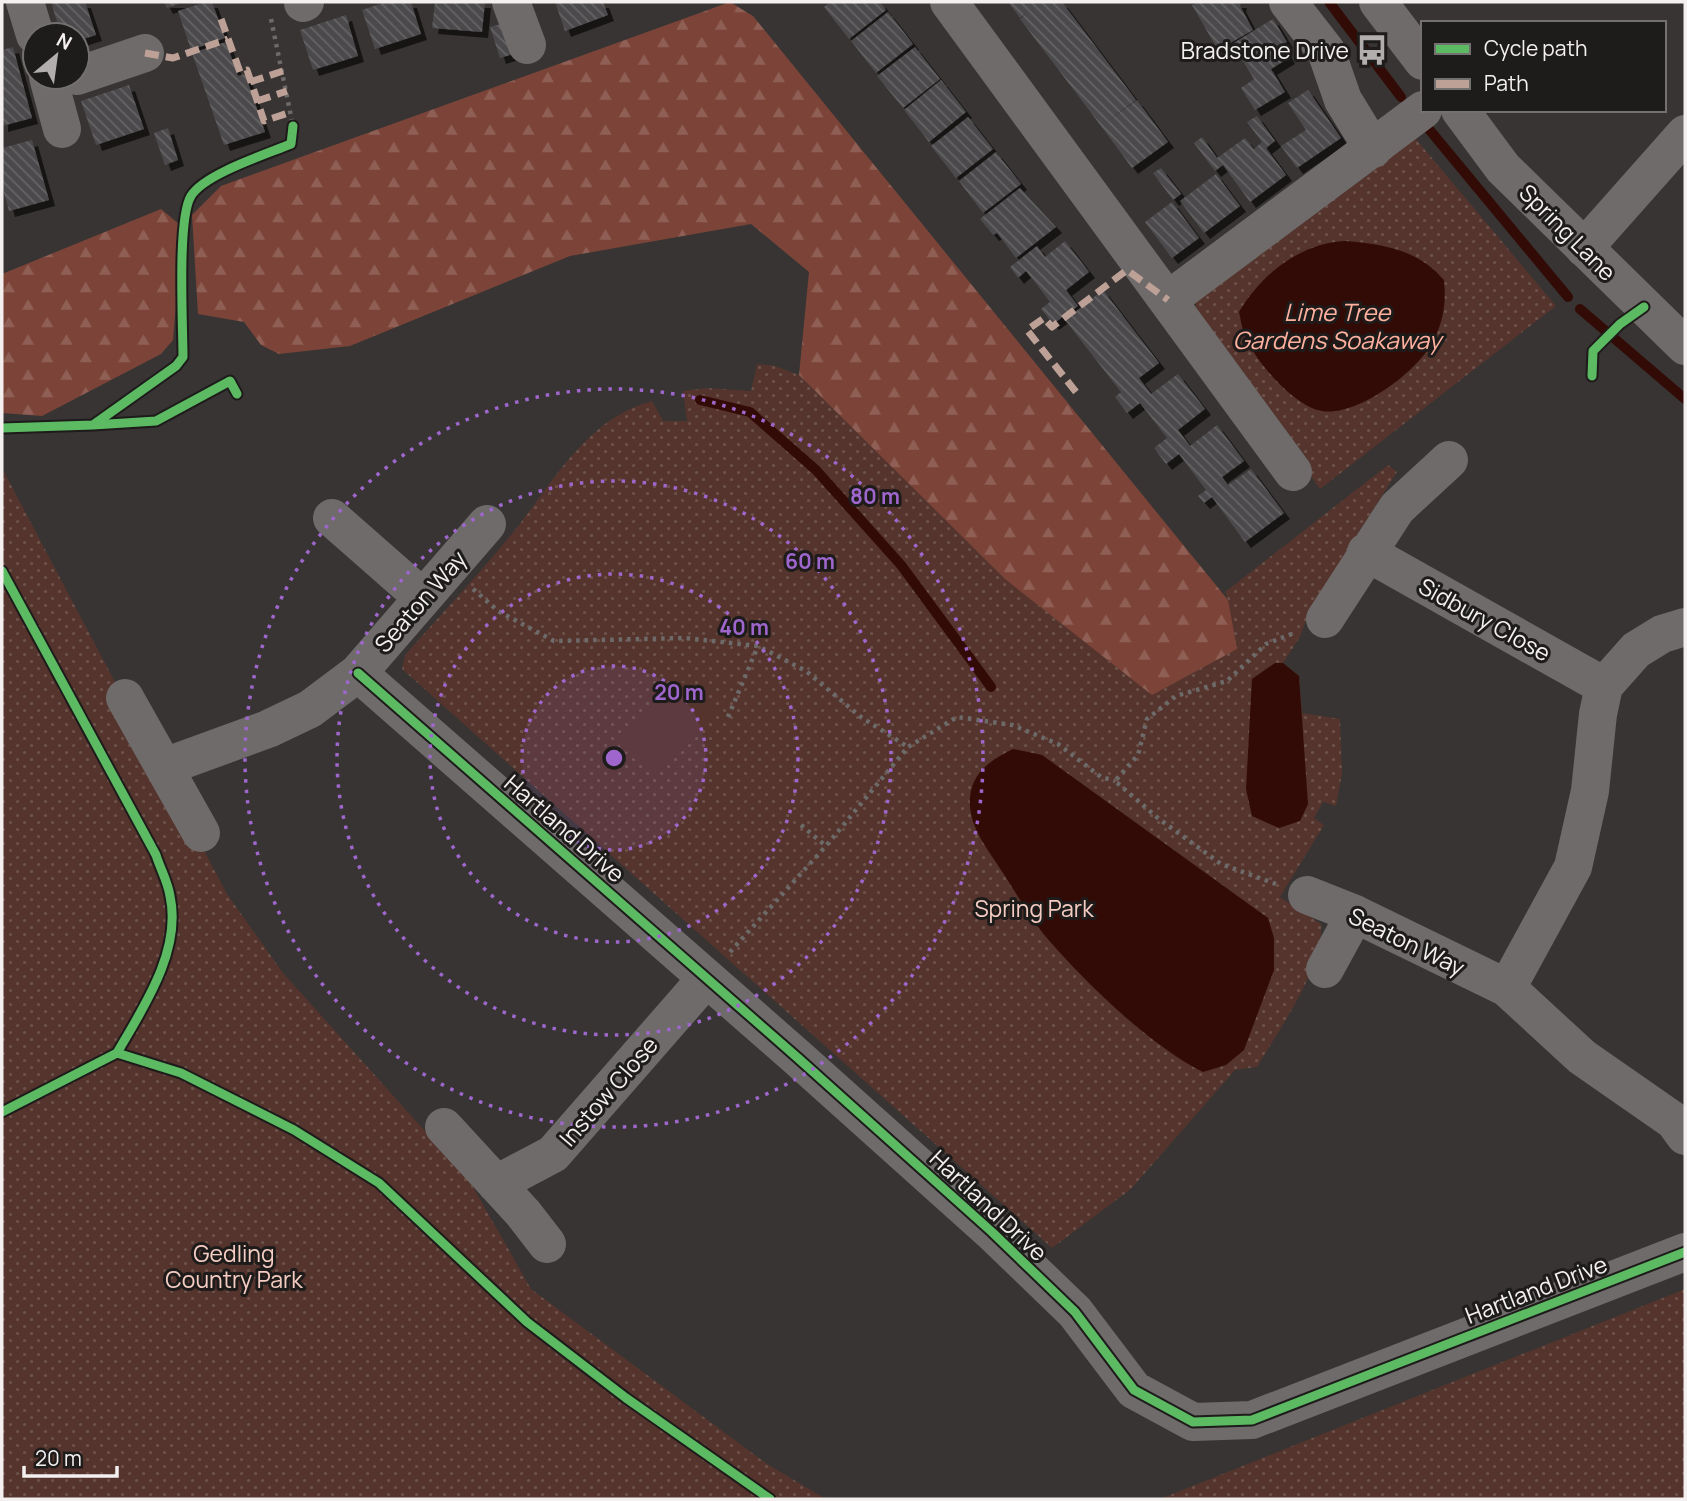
<svg xmlns="http://www.w3.org/2000/svg" width="1687" height="1501" font-family="Manrope,sans-serif">
<style>
.green{fill:url(#green-dots)}
.forest{fill:url(#forest-firs)}
.pitch{fill:#54342c}
.water{fill:#330b06}
.lines{fill:none;stroke-linecap:round;stroke-linejoin:round}
.stream{stroke:#330b06;stroke-width:10}
.building{fill:url(#building-back-hatch);filter:url(#shadow)}
.path{stroke:#6d6a6a;stroke-width:4.5;stroke-dasharray:3.5 5;stroke-linecap:butt}
.minor{stroke:#6e6b6a;stroke-width:38}
.quiet{stroke:#bda197;stroke-width:7;stroke-dasharray:14 7;stroke-linecap:butt}
.cycleway-casing{stroke:#1e1b1b;stroke-width:13}
.cycleway{stroke:#5cba63;stroke-width:9}
.ring{fill:none;stroke:#9f67cd;stroke-width:3.5;stroke-dasharray:3.5 7}
.labels{text-anchor:middle;dominant-baseline:central;stroke-width:6;stroke-linejoin:round;paint-order:stroke}
.poi-label{font-size:23px;fill:#f3f0ef;stroke:#1e1b1b;text-anchor:end}
.street-label{font-size:23px;fill:#f3f0ef;stroke:#1e1b1b}
.park-label{font-size:23px;fill:#f5ccc2;stroke:#1e1b1b}
.water-label{font-size:24px;font-style:italic;fill:#ffb09e;stroke:#1e1b1b}
.centre{fill:#9f67cd;stroke:#1e1b1b;stroke-width:3.5}
.ring-label{font-size:21px;text-anchor:middle;font-weight:bold;fill:#9f67cd;stroke:#1e1b1b;stroke-width:6;stroke-linejoin:round;paint-order:stroke}
</style>
<defs>
<pattern id="green-dots" width="8" height="8" patternUnits="userSpaceOnUse" patternTransform="scale(1.75)"><rect width="8" height="8" fill="#54342c"/><path d="M2 2h.1M6 6h.1" fill="none" stroke="#6d524b" stroke-width="1.8" stroke-linecap="round"/></pattern>
<pattern id="forest-firs" width="22" height="20" patternUnits="userSpaceOnUse" patternTransform="scale(1.75)"><rect width="22" height="20" fill="#7c4438"/><path d="M5 1l3.5 6h-7zM16 11l3.5 6h-7z" fill="#8f5f55"/></pattern>
<pattern id="building-back-hatch" width="6" height="6" patternUnits="userSpaceOnUse" patternTransform="scale(1.75)"><rect width="6" height="6" fill="#4b4a4b"/><path d="M-1 5l2 2M0 0l6 6M5-1l2 2" fill="none" stroke="#656465"/></pattern>
<filter id="shadow"><feDropShadow dx="6" dy="6" stdDeviation="0" flood-color="#0009"/></filter>
</defs>
<rect width="100%" height="100%" fill="#373433"/>
<path class="green" d="M1410,132L1556,306L1320,489L1303,465L1308,460L1197,311L1195,302Z
M757,364L775,366L799,375L1005,579L1228,600L1225,592L1388,465L1397,472L1311,607L1300,637L1283,663L1299,676L1302,713L1340,719L1342,774L1336,806L1323,802L1314,818L1324,825L1280,897L1321,924C1324,968 1279,1029 1257,1067L1235,1070L1131,1189L1052,1248L402,669L405,655C442,614 480,573 515,530C555,480 586,419 652,401L663,421H687L683,391L706,388L751,391Z
M2,468L227,894L283,973L469,1180L531,1289L767,1464L826,1499H2Z
M1685,1289V1499H1160Z"/>
<path class="forest" d="M730,2L753,16L1228,600L1237,649L1152,695L1005,579L799,375L809,272L751,224L570,256L350,346L279,354L261,345L244,322L198,314L192,215L221,186Z
M161,209L179,224L180,256L173,340L161,354L42,416L2,413V274Z"/>
<path class="pitch" d="M676,677L714,710L655,777L618,744Z"/>
<path class="water" d="M1345,241C1384,244 1418,250 1444,280C1446,302 1444,318 1435,338C1420,370 1358,417 1322,411C1295,407 1256,362 1246,338C1242,330 1241,320 1239,312C1261,274 1301,243 1345,241Z
M1275,663H1283L1299,676L1308,804L1300,821L1279,828L1252,816L1246,789L1252,679Z
M1013,749L1042,755L1268,918L1274,938V970L1244,1050L1226,1065L1203,1072C1149,1045 1085,982 1046,937C1029,917 1016,892 1001,870C987,848 968,826 970,798C972,772 991,760 1013,749Z"/>
<g class="lines">
<path class="stream" d="M1329,2L1401,97
M1428,128L1568,297
M1580,309L1685,399
M700,400L750,412L816,470L901,565L991,687"/>
</g>
<path class="building" d="M51,2H85L96,35L77,41V35H61Z
M164,2H184L167,8Z
M206,2H212L225,38L191,50L178,11Z
M386,2H411L421,34L375,49L362,10Z
M435,2H485L482,32L432,28Z
M555,2H603L608,15L565,31Z
M830,2H880L886,10L849,39L824,7Z
M1008,2H1062L1136,100L1101,126L1020,19L1027,13L1020,18Z
M1198,2H1241L1240,6L1253,30L1218,50L1192,5Z
M888,12L913,44L876,73L851,41Z
M346,15L358,56L313,70L300,30Z
M1273,19L1287,42L1282,45L1289,58L1271,69L1285,92L1255,110L1241,88L1254,79L1232,44Z
M504,23L513,54L500,58L490,27Z
M226,42L238,76L245,74L265,132L224,145L192,53Z
M13,47L32,118L2,126V50Z
M915,47L940,79L903,108L877,76Z
M941,80L966,112L929,142L904,110Z
M129,85L144,129L96,145L81,101Z
M1308,90L1341,138L1297,168L1281,146L1306,130L1288,103Z
M1137,100L1168,142L1132,168L1101,126Z
M1257,116L1275,141L1266,148L1286,175L1250,202L1223,165L1215,171L1194,143L1202,137L1217,158L1245,138L1254,149L1262,142L1247,122Z
M968,117L993,149L956,178L931,146Z
M168,128L178,160L165,165L154,133Z
M32,140L49,200L9,211L2,186V148Z
M996,152L1021,184L983,213L959,181Z
M1161,168L1181,194L1173,200L1153,173Z
M1216,174L1240,206L1204,233L1180,201Z
M1020,188L1056,227L1016,258L997,233L993,235L980,219Z
M1172,202L1199,238L1172,258L1145,222Z
M1065,241L1089,272L1066,290L1078,306L1053,324L1041,309L1050,302L1038,286L1026,271L1018,278L1010,267L1037,246L1045,257Z
M1103,290L1159,363L1139,378L1151,394L1178,374L1205,409L1178,430L1190,446L1217,425L1244,461L1222,477L1228,485L1251,469L1284,513L1245,542L1212,497L1204,503L1198,496L1206,490L1179,454L1166,464L1154,448L1167,438L1140,403L1127,413L1115,397L1121,392L1065,320Z"/>
<g class="lines">
<path class="path" d="M271,19L293,126
M473,589L498,611L554,641L685,638L758,646L806,671L861,717L908,747
M728,717L758,646
M801,825L826,846
M1276,884L1221,864L1159,819L1115,781L1138,755L1147,719L1176,696L1227,681L1266,644L1294,633
M730,952L826,846L908,747L957,717L1012,725L1058,744L1101,777L1115,781"/>
<path class="minor" d="M25,2L35,35
M511,2L527,45
M949,2L1293,472
M1288,2L1326,51L1343,100L1373,149
M1378,2L1423,61
M303,3L305,2
M77,76L145,53
M48,77L62,129
M1460,110L1503,168L1685,346
M1584,248L1685,134
M1168,300L1423,110
M332,518L422,597
M1366,552L1604,686
M1325,619L1397,508L1449,460
M358,673L799,1059L992,1232L1075,1312L1134,1390L1193,1422L1252,1420L1685,1252
M125,698L201,833
M164,767L268,729L310,709L358,673L487,524
M1307,895L1355,914L1507,988L1582,1057L1674,1121L1685,1136
M1325,969L1355,914
M1507,988L1573,867L1590,791L1598,714L1604,686L1636,650L1662,634L1685,627
M444,1127L523,1213L547,1244
M496,1184L553,1154L705,980"/>
<path class="quiet" d="M221,19L240,72L247,70L264,121L291,112
M145,53L173,58L228,39
M250,82L283,71
M257,101L287,91
M1076,392L1027,330L1044,318L1052,327L1127,270L1168,300"/>
<defs>
<path id="cycleway" d="M1592,376L1593,351L1620,324L1644,307
M93,425L156,421L230,381L237,394
M2,428L93,425L176,366L183,357C183,326 177,218 191,196C204,174 267,154 291,144L293,126
M2,571L156,855C160,868 168,882 170,896C182,951 143,1008 117,1053L181,1073L294,1130L379,1183L527,1322L626,1398L770,1499
M358,673L799,1059L992,1232L1075,1312L1134,1390L1193,1422L1252,1420L1685,1252
M2,1112L117,1053"/>
</defs>
<use href="#cycleway" class="cycleway-casing"/>
<use href="#cycleway" class="cycleway"/>
</g>
<circle cx="614" cy="758" r="92" fill="#9f67cd" fill-opacity=".12"/>
<g class="ring">
<circle cx="614" cy="758" r="92"/>
<circle cx="614" cy="758" r="184"/>
<circle cx="614" cy="758" r="277"/>
<circle cx="614" cy="758" r="369"/>
</g>
<defs>
<symbol id="bus-bare" viewBox="-9 -9 18 18"><path d="M-5-6H5V4H4V6H2V4H-2V6H-4V4H-5ZM-3.5-4V0h7V-4ZM-3.5 1.2v1.5H-2V1.2ZM2 1.2v1.5H3.5V1.2Z" fill="#b1aead" stroke="#1e1b1b" stroke-width="2.5" paint-order="stroke"/></symbol>
</defs>
<g fill-rule="evenodd">
<use href="#bus-bare" x="1350" y="28" width="44" height="44"/>
</g>
<g class="labels">
<g class="poi-label">
<text x="1349" y="50">Bradstone Drive</text>
</g>
<g class="street-label">
<text transform="translate(1568 232) rotate(45)">Spring Lane</text>
<text transform="translate(420 601) rotate(-49)">Seaton Way</text>
<text transform="translate(1485 619) rotate(29)">Sidbury Close</text>
<text transform="translate(565 828) rotate(41)">Hartland Drive</text>
<text transform="translate(1407 941) rotate(26)">Seaton Way</text>
<text transform="translate(608 1091) rotate(-49)">Instow Close</text>
<text transform="translate(989 1205) rotate(43)">Hartland Drive</text>
<text transform="translate(1536 1289) rotate(-21)">Hartland Drive</text>
</g>
<g class="park-label">
<text x="1034" y="908">Spring Park</text>
<text x="234" y="1253">Gedling<tspan x="234" dy="26">Country Park</tspan></text>
</g>
<g class="water-label">
<text x="1337" y="311">Lime Tree<tspan x="1337" dy="28">Gardens Soakaway</tspan></text>
</g>
</g>
<circle cx="614" cy="758" r="10" class="centre"/>
<g class="ring-label">
<text x="875" y="504">80 m</text>
<text x="810" y="569">60 m</text>
<text x="744" y="635">40 m</text>
<text x="679" y="700">20 m</text>
</g>
<rect width="1687" height="1501" fill="none" stroke="#f3f0ef" stroke-width="7"/>
<rect x="1421" y="21" width="245" height="91" fill="#1e1b1b" stroke="#737070" stroke-width="2"/>
<rect x="1435" y="44" width="35" height="10" fill="#5cba63" stroke="#737070" stroke-width="2"/>
<text x="1484" y="56" font-size="21" fill="#f3f0ef">Cycle path</text>
<rect x="1435" y="79" width="35" height="10" fill="#bda197" stroke="#737070" stroke-width="2"/>
<text x="1484" y="91" font-size="21" fill="#f3f0ef">Path</text>
<g transform="translate(56 56) rotate(29)"><circle r="33" fill="#1e1b1b" stroke="#737070" stroke-width="2"/>
<path d="M0-5L12 26L0 18L-12 26Z" fill="#b1aead"/>
<text y="-10" font-size="19" font-weight="bold" text-anchor="middle" fill="#f3f0ef">N</text>
</g>
<path d="M24 1466v10h93v-10" fill="none" stroke="#f3f0ef" stroke-width="3.5"/>
<text x="35" y="1466" font-size="21" fill="#f3f0ef" stroke="#1e1b1b" stroke-width="5" paint-order="stroke">20 m</text>
</svg>
